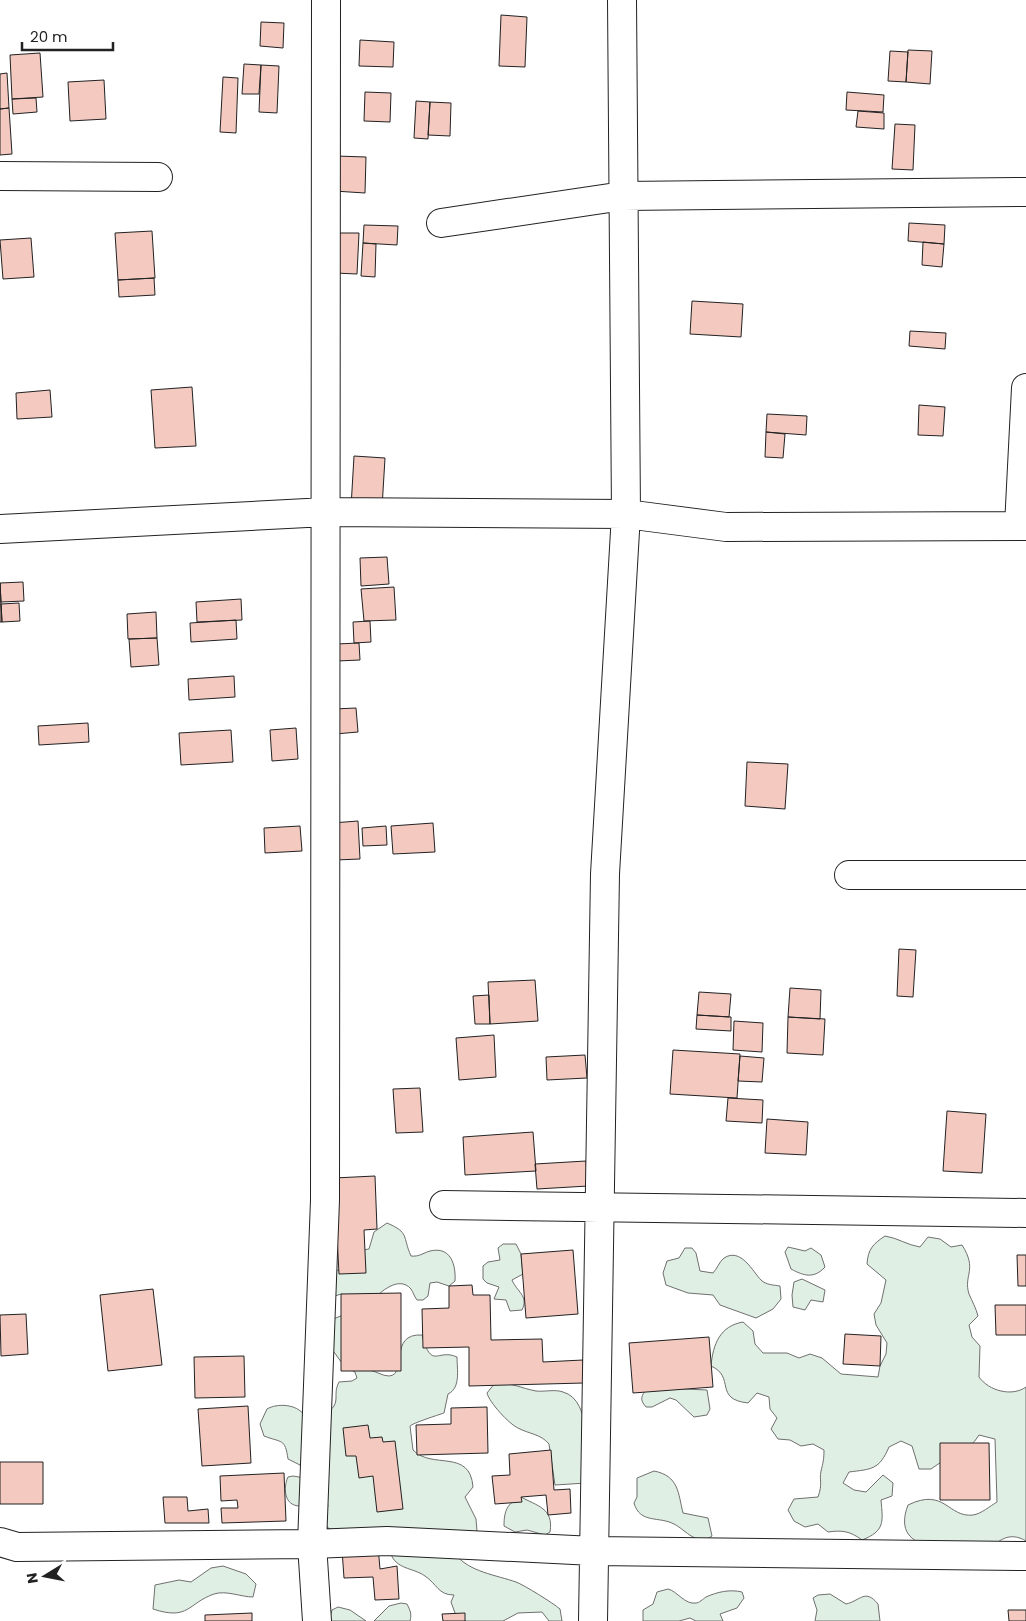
<svg xmlns="http://www.w3.org/2000/svg" width="1026" height="1621" font-family="Poppins,sans-serif">
<style>
.green{fill:#e0efe3;stroke:#6f6f6f}
.building{fill:#f3c9c0;stroke:#222}
.lines{fill:none;stroke-linecap:round;stroke-linejoin:round}
.minor-casing{stroke:#222;stroke-width:30}
.minor{stroke:#fff;stroke-width:28}
</style>
<rect width="100%" height="100%" fill="#fff"/>
<path class="green" d="M387,1223C410,1233 402,1236 411,1256C419,1257 423,1253 430,1251C451,1246 456,1265 455,1281L449,1286L437,1282L430,1283L428,1296L423,1300H417C414,1296 413,1292 411,1289C399,1275 380,1292 372,1301L341,1294L335,1296L330,1269L343,1271L363,1250L369,1249L374,1232Z
M885,1236C898,1238 907,1245 920,1247L928,1237L940,1239L951,1247L962,1245C978,1270 963,1275 969,1294C972,1301 976,1308 978,1316L969,1325L972,1337L980,1346L979,1377C989,1391 1012,1397 1026,1387V1541C1013,1533 1002,1537 992,1547C960,1547 888,1558 908,1505C945,1487 948,1518 973,1515C981,1514 990,1506 997,1502L995,1439L979,1435C968,1454 949,1455 931,1469H919L912,1446L901,1441L889,1447C879,1470 872,1469 849,1472L843,1483L854,1490L866,1492L883,1475L893,1483L892,1496L881,1500C883,1522 885,1531 862,1540C850,1531 842,1530 828,1532L818,1524L805,1527L794,1521L788,1510L794,1499L818,1497C823,1483 819,1481 821,1471C823,1463 824,1459 824,1450L813,1444L801,1446L790,1440L778,1439L771,1429L777,1418L770,1409L769,1397L757,1393L748,1403C713,1399 736,1377 711,1366C713,1344 720,1326 743,1322L753,1331L755,1344L763,1353H787L799,1358L810,1354L822,1358L841,1374L878,1377L880,1366L886,1354L887,1343L876,1325L874,1314L881,1303L886,1280L867,1264C868,1249 873,1244 885,1236Z
M503,1244H516L521,1254L523,1274L512,1280C517,1292 529,1296 522,1310L510,1311L506,1300L494,1299L499,1287L487,1283L483,1279V1266L488,1262L500,1260L498,1248Z
M788,1247L805,1251L811,1248L821,1255L825,1267C814,1279 804,1276 791,1269L785,1252Z
M685,1248H692L696,1253L700,1271L713,1273C717,1269 719,1262 724,1258C741,1247 753,1272 761,1280C766,1285 774,1285 780,1286L781,1299L773,1309L756,1318L720,1305L713,1295L688,1293L666,1285L663,1273L667,1261L679,1258Z
M802,1279L825,1290L823,1302L811,1300L805,1310L793,1307L792,1295L794,1282Z
M343,1315L369,1370C376,1371 382,1376 389,1376C408,1375 388,1333 422,1335C432,1371 437,1348 457,1357C457,1369 461,1388 448,1394L444,1413C438,1415 413,1423 410,1426L413,1450C432,1470 470,1448 473,1487L465,1497L476,1519L477,1531L456,1555C470,1572 496,1575 516,1582C524,1585 553,1603 560,1609L562,1621H549L542,1612L518,1613L503,1621H466L455,1613L451,1602L454,1595C438,1595 437,1584 425,1576C412,1567 396,1570 390,1552L328,1528L325,1523L328,1505L324,1500C317,1502 308,1506 300,1506C284,1506 283,1488 288,1477L293,1476L305,1478L300,1465L288,1459C285,1438 282,1443 264,1436L260,1424L267,1409C277,1403 297,1404 304,1415C316,1415 336,1415 336,1398C336,1391 336,1388 339,1382L352,1381L357,1378L355,1372L344,1366L329,1345L331,1320Z
M495,1383C514,1383 520,1388 536,1391C545,1392 555,1389 563,1392C593,1400 586,1460 586,1483L555,1485L549,1444C541,1434 529,1434 518,1428C509,1424 489,1402 487,1393Z
M662,1388L707,1390L710,1409L707,1415L694,1417L676,1400L670,1398L652,1407H646C641,1401 640,1398 645,1391Z
M654,1471C679,1476 678,1493 683,1513L708,1518L712,1536C697,1547 686,1530 674,1524C659,1516 640,1524 634,1503L637,1497V1478Z
M521,1497C537,1506 554,1508 550,1532L545,1535L527,1530L515,1532L504,1526C504,1511 507,1503 521,1497Z
M223,1566L246,1574L256,1584L253,1597C241,1597 226,1590 214,1594C188,1603 189,1621 153,1609L155,1585L179,1580L191,1582L211,1568Z
M668,1589C677,1591 685,1605 696,1603C699,1603 703,1599 706,1597C717,1592 730,1589 742,1592L744,1598L737,1608L720,1614L723,1621H696L690,1618L679,1621H643V1610L653,1604L657,1592Z
M830,1594L846,1604C860,1601 865,1588 878,1604L880,1621H815L817,1610L813,1598L818,1595Z
M401,1603L407,1604C410,1610 412,1614 410,1621H374L389,1606Z
M338,1607L350,1610L366,1621H329L332,1610Z"/>
<path class="building" d="M501,15L527,17L525,67L499,66Z
M261,22L284,23L283,48L260,46Z
M360,40L394,42L393,67L359,66Z
M908,50L932,51L930,84L906,82Z
M890,51L908,52L906,82L888,81Z
M40,53L43,97L12,99L10,55Z
M244,64L261,65L259,94H242Z
M261,65L279,66L277,113L259,112Z
M7,73L9,108L0,109V74Z
M223,77L238,78L236,133L220,132Z
M104,80L106,119L70,121L68,82Z
M365,92L391,93L390,122L364,121Z
M847,92L884,95L883,112L846,110Z
M36,98L37,112L13,114L12,99Z
M416,101L430,102L428,139L414,138Z
M430,102L451,103L450,136L428,135Z
M9,108L12,154L0,155V109Z
M858,111L884,113V129L856,127Z
M895,124L915,125L913,170L892,169Z
M336,156L366,157L365,193L334,191Z
M909,223L945,225L944,244L908,241Z
M364,225L398,226L397,245L363,243Z
M152,231L155,278L118,280L115,233Z
M337,233H359L357,274L335,273Z
M31,238L34,277L3,279L0,240Z
M923,242L944,244L942,267L922,265Z
M363,243L376,244L375,277L361,276Z
M154,278L155,295L119,297L118,280Z
M692,301L743,304L741,337L690,334Z
M910,331L946,333L945,349L909,346Z
M192,387L196,446L155,448L151,390Z
M50,390L52,417L17,419L16,393Z
M919,405L945,407L943,436L918,435Z
M767,414L807,416L806,435L766,432Z
M766,432L785,434L783,458L765,457Z
M354,456L385,458L382,508L351,507Z
M387,557L389,584L361,586L360,558Z
M23,582L24,601L1,602L0,583Z
M0,583L2,622H0Z
M394,587L396,620L364,621L361,589Z
M241,599L242,620L197,622L196,602Z
M19,603L20,621L2,622L1,604Z
M156,612L157,638L128,639L127,614Z
M236,620L237,639L191,642L190,623Z
M370,621L371,642L354,643L353,622Z
M157,638L159,665L131,667L129,639Z
M359,643L360,660L337,661L336,644Z
M234,676L235,697L189,700L188,679Z
M356,708L358,732L335,734L334,709Z
M88,723L89,742L39,745L38,726Z
M296,728L298,759L272,761L270,730Z
M231,730L233,762L181,765L179,733Z
M747,762L788,764L785,809L745,806Z
M358,821L360,859L335,860L332,823Z
M433,823L435,852L393,854L391,826Z
M300,826L302,851L265,853L264,828Z
M386,826L387,845L363,846L362,828Z
M899,949L916,950L913,997L897,996Z
M535,980L538,1021L490,1024L488,982Z
M790,988L821,990L820,1019L788,1017Z
M699,992L731,994L729,1017L697,1015Z
M489,995L490,1024H475L473,996Z
M697,1015L731,1017V1031L696,1029Z
M788,1017L825,1019L823,1055L787,1053Z
M734,1021L763,1023L762,1052L733,1050Z
M494,1035L496,1077L459,1080L456,1038Z
M673,1050L740,1054L737,1098L670,1094Z
M585,1055L587,1078L547,1080L546,1057Z
M740,1056L764,1058L762,1082L738,1081Z
M420,1088L423,1132L396,1133L393,1089Z
M728,1098L763,1100L762,1123L726,1121Z
M947,1111L986,1114L982,1173L943,1171Z
M767,1119L808,1122L806,1155L765,1153Z
M533,1132L536,1171L465,1175L463,1137Z
M586,1161L588,1186L537,1189L535,1164Z
M375,1176L377,1229L364,1230L366,1273L339,1274L334,1178Z
M573,1250L578,1314L526,1318L521,1254Z
M1017,1255H1026V1286H1018Z
M472,1285L473,1295H490L491,1340L542,1339L543,1362L583,1360L584,1383L469,1386V1347L423,1348L422,1309L449,1308V1286Z
M153,1289L162,1365L108,1371L100,1295Z
M401,1293V1371H341V1294Z
M995,1305H1026V1335H996Z
M26,1314L28,1354L1,1356L0,1315Z
M845,1334L881,1336L880,1366L843,1364Z
M709,1337L713,1387L633,1393L629,1343Z
M244,1356L245,1397L195,1398L194,1357Z
M248,1406L251,1463L202,1466L198,1409Z
M487,1407L488,1453L417,1455L416,1425L451,1424V1408Z
M368,1425L370,1438L382,1437L383,1442L395,1441L403,1509L377,1512L373,1476L359,1478L356,1456H346L343,1428Z
M940,1443H989L990,1500H940Z
M551,1450L554,1490L570,1489L571,1513L548,1515L546,1495L521,1497L522,1502L495,1504L492,1476L510,1475L509,1454Z
M0,1462H43V1504H0Z
M284,1473L286,1521L222,1523L221,1508H238L237,1500L221,1501L220,1476Z
M163,1497H187L188,1511L208,1509L209,1523H165Z
M378,1546L380,1569L397,1566L399,1599L375,1600L373,1577L344,1578L342,1550Z
M1008,1610H1026V1621H1009Z
M252,1613V1621H205V1615Z
M465,1613V1621H443L442,1614Z"/>
<g class="lines">
<defs>
<path id="minor" d="M0,176L158,177
M441,223L623,196L1026,192
M1019,526L1026,388
M0,529L326,512L626,514L726,527L1026,526
M849,875H1026
M444,1205L1026,1213
M0,1542L17,1547L312,1544L387,1541L594,1551L1026,1556
M317,1621L312,1544L325,1200L326,0
M593,1621L605,874L626,514L622,0"/>
</defs>
<use href="#minor" class="minor-casing"/>
<use href="#minor" class="minor"/>
</g>
<g transform="translate(45 1576) rotate(260)" stroke="#ffffff" stroke-width="4" paint-order="stroke">
<path d="M0-4L9 19L0 12L-9 19Z" fill="#222222"/>
<text y="-8" font-size="14" font-weight="bold" text-anchor="middle" fill="#222222">N</text>
</g>
<path d="M22 42v8h91v-8" fill="none" stroke="#222222" stroke-width="2.5"/>
<text x="30" y="42" font-size="15" fill="#222222" stroke="#ffffff" stroke-width="4" paint-order="stroke">20 m</text>
</svg>
